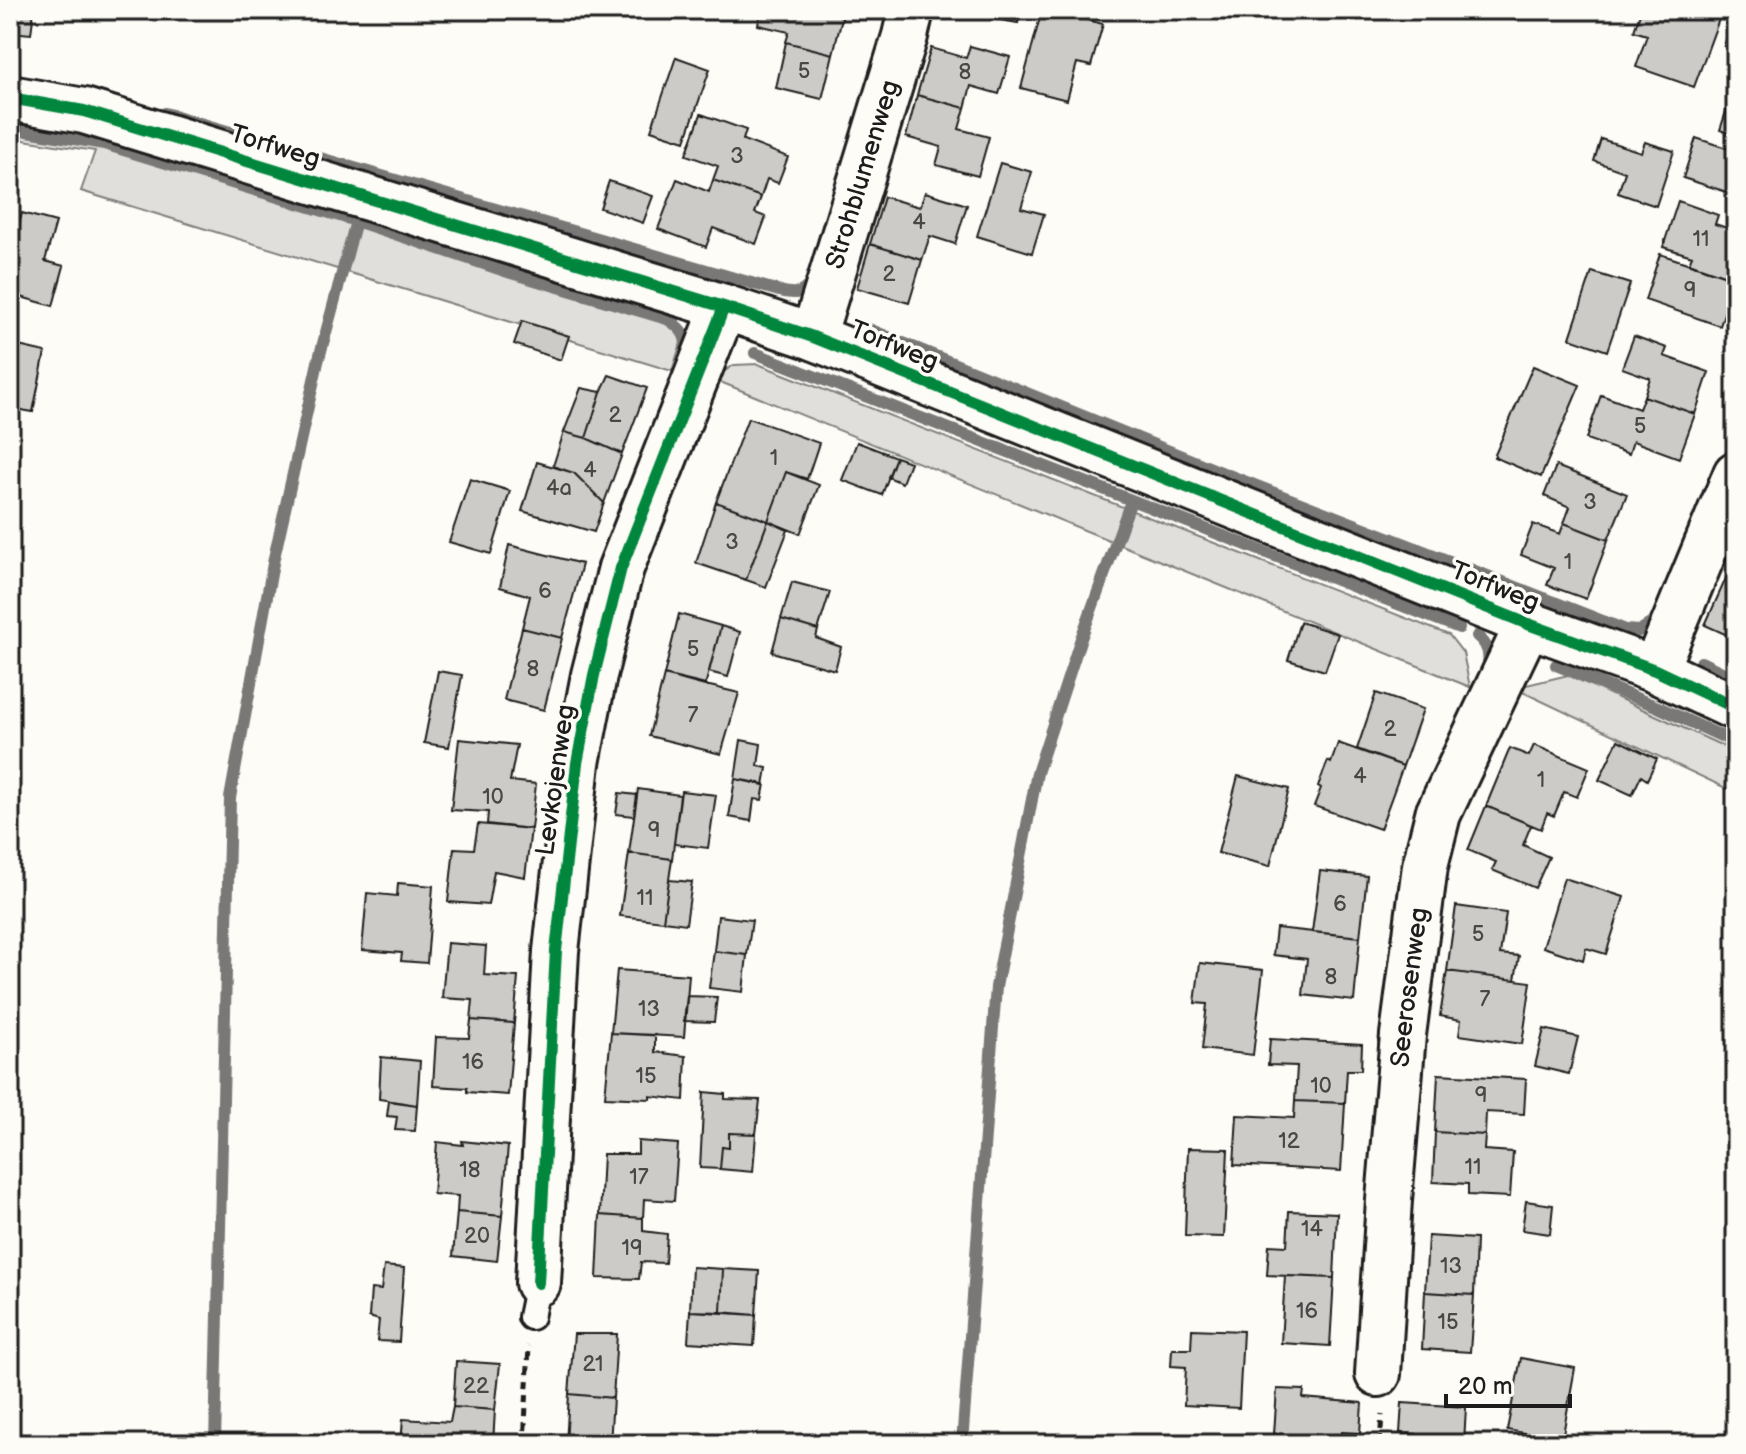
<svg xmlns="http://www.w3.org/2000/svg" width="1746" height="1454" font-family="'Balsamiq Sans',sans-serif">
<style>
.green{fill:#e0dfdb;stroke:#7e7e7c;stroke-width:2}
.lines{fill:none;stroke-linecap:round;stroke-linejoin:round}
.stream{stroke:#797876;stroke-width:12}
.building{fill:#cccbc8;stroke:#1c1c1c;stroke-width:2}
.service-casing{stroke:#1c1c1c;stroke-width:30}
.minor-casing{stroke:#1c1c1c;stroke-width:50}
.path{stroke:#1c1c1c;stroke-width:5;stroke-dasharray:8 6;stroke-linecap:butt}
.service{stroke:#fdfcf7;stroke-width:24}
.minor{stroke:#fdfcf7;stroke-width:44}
.cycleway-casing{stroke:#fdfcf7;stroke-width:17}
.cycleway{stroke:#00873e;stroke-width:12}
.labels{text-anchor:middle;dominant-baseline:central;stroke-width:7;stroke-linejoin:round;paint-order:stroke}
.number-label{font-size:22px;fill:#484847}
.street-label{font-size:26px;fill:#1c1c1c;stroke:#fdfcf7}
</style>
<rect width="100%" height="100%" fill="#fdfcf7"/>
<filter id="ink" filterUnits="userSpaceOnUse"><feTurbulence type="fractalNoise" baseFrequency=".0125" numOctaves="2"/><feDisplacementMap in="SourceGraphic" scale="16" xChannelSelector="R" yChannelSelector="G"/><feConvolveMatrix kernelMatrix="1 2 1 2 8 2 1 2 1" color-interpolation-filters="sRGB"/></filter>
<g filter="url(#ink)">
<path class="green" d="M10,120L84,132L678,315L682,340L672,371L81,191L95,151L10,138Z
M758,364L1449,635L1463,653L1470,687L713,379L734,365Z
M1568,675L1736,752V793L1514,688Z"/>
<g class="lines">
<path class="stream" d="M165,113L779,291C797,295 803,295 814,279
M10,128L104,144L356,221L511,273L667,319C683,329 690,338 684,358
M859,325L1221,472L1626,630L1639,631L1655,621
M755,353L1459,628
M1477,636C1489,645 1491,657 1486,671
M1701,662L1736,679
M1556,665L1658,707L1736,743
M215,1444L230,798L274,558L318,362L356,221
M962,1444L996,987L1037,773L1079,644L1131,501"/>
</g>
<path class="building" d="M10,10H34L31,34L10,32Z
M761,10H844L833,54L786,42L789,32L758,25Z
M974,10H1021L1018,23L973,15Z
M1042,10H1048L1103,24L1091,66L1077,63L1067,100L1021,88Z
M1641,10H1695L1719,19L1694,87L1636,67L1647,35L1634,31Z
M1735,12H1736V50L1724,46Z
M786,42L833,54L822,99L776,88Z
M970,46L1010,57L999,94L971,86L965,108L917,95L931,48L966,58Z
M676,57L710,69L685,141L651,130Z
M917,95L965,108L959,129L989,137L978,176L936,165L941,147L906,137Z
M1730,100L1736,103V136L1720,130Z
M701,114L746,130L743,140L788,157L778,183L767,179L761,197L713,180L718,166L686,155Z
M1734,135L1736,136V195L1683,178L1696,138L1729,149Z
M1601,139L1641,152L1645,142L1674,151L1656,206L1618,193L1625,172L1594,161Z
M1000,163L1032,172L1021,208L1044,214L1032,253L977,236Z
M677,179L709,192L713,180L761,197L755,213L766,217L756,244L713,228L706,247L658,229Z
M609,181L653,196L643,223L600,208Z
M925,192L967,205L955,244L930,236L922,260L870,244L884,197L920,207Z
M1678,201L1718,215L1715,224L1736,231L1735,279L1689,263L1692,256L1663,247Z
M22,213L56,222L45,261L64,266L53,306L10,294V257Z
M870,244L922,260L909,303L857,288Z
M1660,254L1735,279L1720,326L1645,300Z
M1592,272L1630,284L1607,351L1570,338Z
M522,321L569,336L561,360L514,344Z
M1634,336L1667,348L1664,356L1709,372L1695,414L1644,396L1650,378L1622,368Z
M10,344L45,352L33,412L10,408Z
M1533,366L1580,385L1541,477L1494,457Z
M609,375L647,388L622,454L586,438L601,392Z
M581,388L601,392L586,438L564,432Z
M1601,395L1639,409L1644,396L1695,414L1679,458L1633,441L1629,454L1586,439Z
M748,418L819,443L807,479L786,472L768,521L716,502Z
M564,432L586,438L622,454L604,503L574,473L553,466Z
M857,442L896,457L882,495L842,480Z
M896,457L910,462L902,483L888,477Z
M537,462L574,473L604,503L594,532L522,511Z
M1556,466L1627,494L1608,540L1564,523L1570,507L1544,496Z
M786,472L819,485L800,534L768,521Z
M470,479L510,491L491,554L449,542Z
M716,502L768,521L746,580L696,563Z
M768,521L788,530L766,587L746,580Z
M1564,523L1608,540L1586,599L1547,585L1554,568L1521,555L1533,524L1560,534Z
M509,545L582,564L562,638L522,628L530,596L500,587Z
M1732,565L1736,567V639L1705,625Z
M792,582L830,592L818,630L781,619Z
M679,614L721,626L705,686L664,675Z
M781,619L818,630L816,638L841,647L835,670L772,652Z
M1300,622L1338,634L1325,671L1288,660Z
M721,626L740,632L728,677L709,672Z
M522,628L562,638L544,710L504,700Z
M438,671L462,675L449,747L424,743Z
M664,675L739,693L721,754L649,736Z
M1376,693L1423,709L1403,766L1357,749Z
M459,739L517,745L510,781L536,784L531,829L487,824L488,812L451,810Z
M741,740L761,744L758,766L767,768L764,785L735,779Z
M1618,740L1657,759L1647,780L1641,776L1632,795L1599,780Z
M1338,743L1403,766L1380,829L1314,806L1321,788L1318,786L1328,761L1331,763Z
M1534,745L1589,768L1577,797L1564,792L1554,816L1547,813L1541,829L1486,806L1510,748L1529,756Z
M1238,776L1289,789L1270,866L1218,853Z
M735,779L765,784L762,800L754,799L751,821L729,817Z
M638,789L680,795L672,859L629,853Z
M681,791L716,795L708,848L674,844Z
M619,793L637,795L634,816L616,814Z
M1486,806L1531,825L1523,845L1549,857L1535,888L1492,870L1496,862L1468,850Z
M478,824L531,829L525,877L494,871L488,905L448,902L454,848L474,849Z
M629,853L672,859L663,921L620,916Z
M1320,871L1367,876L1360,937L1312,932Z
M1564,878L1624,897L1606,954L1586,948L1583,960L1543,947Z
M669,880L692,882L686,924L663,921Z
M398,883L433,886L427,963L401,961L402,953L362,950L367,893L397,896Z
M1456,906L1506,913L1500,954L1519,956L1515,980L1447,971Z
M718,916L752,920L747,955L714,951Z
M1276,928L1360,937L1354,1001L1303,995L1307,959L1273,955Z
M447,943L486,946L484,975L518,977L514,1023L471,1020L473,1000L442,998Z
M714,951L747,955L743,992L709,988Z
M1200,963L1263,970L1253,1055L1202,1049L1207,1004L1195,1003Z
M617,970L689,975L684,1037L611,1033Z
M1447,971L1531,982L1522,1044L1459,1035L1461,1020L1440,1016Z
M687,996L717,997L714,1022L684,1021Z
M471,1020L514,1023L508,1095L467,1092V1088L433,1086L436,1037L469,1038Z
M1544,1029L1578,1037L1569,1074L1535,1066Z
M611,1033L655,1035V1052L686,1056L684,1100L650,1096V1099L605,1097Z
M1270,1039L1362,1044L1361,1070H1347L1345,1103L1295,1101L1297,1066L1268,1065Z
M381,1057L420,1061L417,1105L379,1099Z
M1438,1074L1526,1079L1524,1114L1486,1112L1485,1135L1435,1132Z
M704,1092L725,1094V1099L760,1100L756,1134L729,1133V1148L722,1147L720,1169L700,1168Z
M389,1101L417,1105L415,1131L395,1130L397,1117L387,1116Z
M1295,1101L1345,1103L1341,1171L1234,1165L1237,1115L1294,1118Z
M1435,1132L1485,1135L1484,1150L1513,1152L1510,1197L1468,1195V1184L1433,1182Z
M729,1133L756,1134L753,1172L720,1169L722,1147L729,1148Z
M462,1141L508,1146L502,1216L457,1212L458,1196L433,1194L437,1142L463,1145Z
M638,1141L678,1144L674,1201L644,1199L643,1218L600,1215L603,1154H638Z
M1188,1148L1228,1149L1224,1237L1185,1236Z
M1526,1201L1553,1205L1550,1234L1522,1230Z
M1289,1211L1337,1213L1334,1278L1267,1275L1269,1245L1287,1246Z
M457,1212L502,1216L497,1261L453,1256Z
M600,1215L643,1218V1231L667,1234L665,1263L641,1262L639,1279L597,1278Z
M1428,1236L1476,1239L1474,1295L1425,1292Z
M384,1266L404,1268L399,1342L377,1341L379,1320L369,1317L371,1289L381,1290Z
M692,1267L723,1269L721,1312L690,1311Z
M723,1269L759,1271L756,1315L721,1312Z
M1285,1276L1334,1278L1330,1346L1281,1343Z
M1425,1292L1474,1295L1470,1352L1422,1349Z
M690,1311L756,1315L754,1346L688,1342Z
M1192,1329L1243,1331L1239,1408L1184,1405L1186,1367L1171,1366L1172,1349H1191Z
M574,1334H617L613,1398L569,1394Z
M1521,1358L1575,1368L1562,1440L1507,1430Z
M456,1361L500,1364L495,1410L453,1407Z
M1733,1377L1736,1378V1408L1728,1407Z
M1277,1389L1304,1390L1303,1398L1362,1403L1360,1433L1342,1432L1341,1444H1294L1295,1435L1274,1434Z
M569,1394L613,1398L610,1444H566Z
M1402,1403L1466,1407L1464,1444H1416V1434L1400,1433Z
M453,1407L495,1410L493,1444H401L403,1419L450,1422Z"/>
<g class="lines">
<defs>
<path id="service" d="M531,1317L538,1283"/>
<g id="minor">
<path d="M10,98L84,111L724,307L813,337L1528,624L1655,670L1736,708"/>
<path id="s1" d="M813,337L905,36L911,10"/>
<path d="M1655,670L1736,474"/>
<path d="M538,1283L556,951L577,763L594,675L621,568L724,307"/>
<path id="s2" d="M1378,1374L1389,1200L1403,1035L1425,866L1438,814L1528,624"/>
</g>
</defs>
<use href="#service" class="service-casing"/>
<use href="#minor" class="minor-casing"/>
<path class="path" d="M524,1444L529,1346
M1380,1444L1382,1415"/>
<use href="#service" class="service"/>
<use href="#minor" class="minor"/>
<defs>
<path id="cycleway" d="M10,98L84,111L724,307L813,337L1528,624L1655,670L1736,708
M538,1283L556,951L577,763L594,675L621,568L724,307"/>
</defs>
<use href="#cycleway" class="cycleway-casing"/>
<use href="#cycleway" class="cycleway"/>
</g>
</g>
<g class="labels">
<g class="number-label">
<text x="804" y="71">5</text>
<text x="965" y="72">8</text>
<text x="737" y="156">3</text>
<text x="919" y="222">4</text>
<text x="1701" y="239">11</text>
<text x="889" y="274">2</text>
<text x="1690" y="290">9</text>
<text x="615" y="415">2</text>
<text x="1640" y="426">5</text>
<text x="774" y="458">1</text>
<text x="590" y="470">4</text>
<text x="559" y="488">4a</text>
<text x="1590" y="502">3</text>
<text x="732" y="542">3</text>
<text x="1568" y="562">1</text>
<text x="545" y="591">6</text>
<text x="693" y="649">5</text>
<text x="533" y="669">8</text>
<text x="693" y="715">7</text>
<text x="1390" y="729">2</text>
<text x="1360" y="776">4</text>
<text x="1541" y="780">1</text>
<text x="493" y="797">10</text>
<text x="654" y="830">9</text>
<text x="645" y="898">11</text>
<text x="1340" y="904">6</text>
<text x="1478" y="934">5</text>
<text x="1331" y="977">8</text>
<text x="1485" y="999">7</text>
<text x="649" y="1009">13</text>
<text x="473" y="1062">16</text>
<text x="646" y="1076">15</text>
<text x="1321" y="1086">10</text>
<text x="1481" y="1095">9</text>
<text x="1289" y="1141">12</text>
<text x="1473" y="1167">11</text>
<text x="470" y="1170">18</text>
<text x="639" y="1177">17</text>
<text x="1312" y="1229">14</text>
<text x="477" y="1236">20</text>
<text x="632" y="1248">19</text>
<text x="1451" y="1266">13</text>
<text x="1307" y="1311">16</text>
<text x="1448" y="1322">15</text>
<text x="593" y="1364">21</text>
<text x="476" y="1386">22</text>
</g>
<g class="street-label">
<text transform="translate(275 147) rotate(17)">Torfweg</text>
<text stroke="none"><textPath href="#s1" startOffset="170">Strohblumenweg</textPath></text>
<text transform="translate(894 346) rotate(22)">Torfweg</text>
<text transform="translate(1495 587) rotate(22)">Torfweg</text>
<text transform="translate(556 780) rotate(-82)">Levkojenweg</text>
<text stroke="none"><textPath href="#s2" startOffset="388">Seerosenweg</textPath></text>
</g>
</g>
<rect width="1746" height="1454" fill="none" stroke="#fdfcf7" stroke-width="40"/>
<rect x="20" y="20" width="1706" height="1414" fill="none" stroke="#1c1c1c" stroke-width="3" filter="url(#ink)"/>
<path d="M1446 1394v12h124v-12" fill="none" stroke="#1c1c1c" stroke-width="4"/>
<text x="1458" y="1394" font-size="24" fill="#1c1c1c" stroke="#fdfcf7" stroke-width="6" paint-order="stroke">20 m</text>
</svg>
